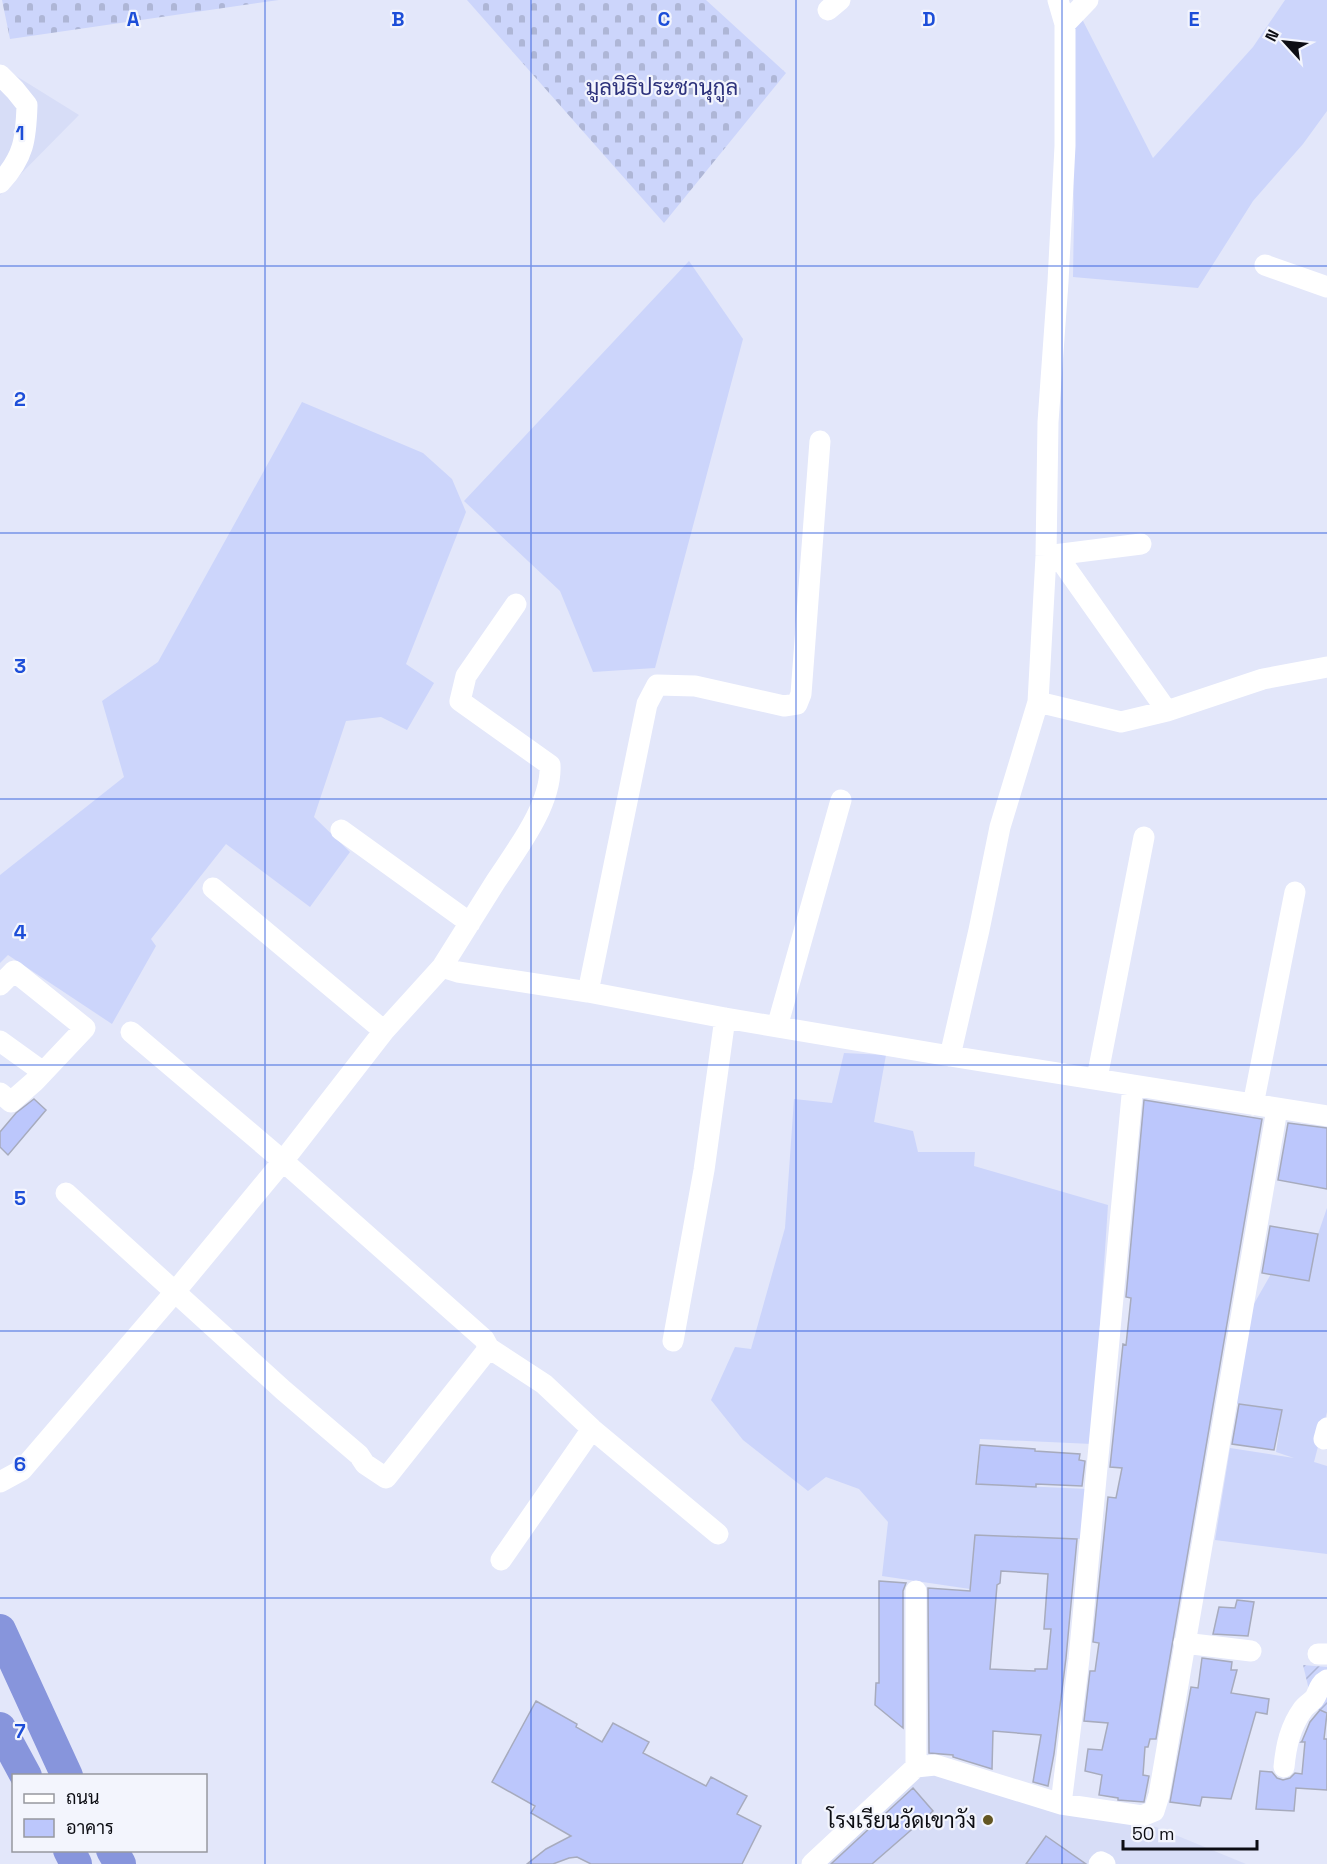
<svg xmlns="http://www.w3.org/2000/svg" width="1327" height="1864" font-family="'Space Grotesk',Sarabun,sans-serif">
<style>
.built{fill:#d7ddf7}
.grass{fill:#ccd5fb}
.cemetery{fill:url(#cemetery-stones)}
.garden{fill:url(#garden-furrows)}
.building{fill:#bcc7fc;stroke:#a7abbd;stroke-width:1.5;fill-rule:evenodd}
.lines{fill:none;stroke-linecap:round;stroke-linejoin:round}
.minor{stroke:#fff;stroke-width:21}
.highway{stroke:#8795dc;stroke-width:32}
.grid{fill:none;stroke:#1d4ed8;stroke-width:1.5;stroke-opacity:0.55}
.poi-dot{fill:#635623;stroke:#f3f5fd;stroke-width:2}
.labels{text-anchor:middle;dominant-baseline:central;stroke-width:4.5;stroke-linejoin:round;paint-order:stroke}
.park-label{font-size:22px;fill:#2d327c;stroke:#f3f5fd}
.poi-label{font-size:22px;fill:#0c0d13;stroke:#f3f5fd;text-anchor:end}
.grid-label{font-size:20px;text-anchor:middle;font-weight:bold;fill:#1d4ed8;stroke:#f3f5fd;stroke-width:4.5;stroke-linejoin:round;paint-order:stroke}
</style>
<defs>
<pattern id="cemetery-stones" width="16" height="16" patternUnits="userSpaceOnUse" patternTransform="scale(1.5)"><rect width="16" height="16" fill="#ccd5fb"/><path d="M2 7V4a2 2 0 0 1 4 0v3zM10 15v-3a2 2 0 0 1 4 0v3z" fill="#aeb6d6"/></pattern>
<pattern id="garden-furrows" width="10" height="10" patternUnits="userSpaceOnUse" patternTransform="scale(1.5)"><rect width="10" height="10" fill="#ccd5fb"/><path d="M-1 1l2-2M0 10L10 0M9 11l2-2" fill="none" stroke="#aeb6d6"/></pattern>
</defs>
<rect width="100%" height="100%" fill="#e3e7fa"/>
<path class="built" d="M0,66L79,115L0,195Z
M941,1775L1056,1813L1156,1827L1246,1864H826L914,1776Z"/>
<path class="grass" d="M1285,0H1327V111L1303,144L1253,201L1198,288L1073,277L1074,215L1069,29L1081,17L1153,158L1253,47Z
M689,261L743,339L655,668L593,672L560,591L464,501Z
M302,402L423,453L452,479L466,512L406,664L434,683L407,730L381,717L346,721L314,817L350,852L310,907L226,844L151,939L156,946L112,1024L8,955L0,963V875L124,777L102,701L158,662Z
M844,1053L886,1055L874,1122L913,1131L918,1152H975L974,1166L1108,1205L1092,1444L980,1439L975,1484L1088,1489L1082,1539L975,1535L970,1589L882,1576L888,1522L859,1489L826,1477L808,1491L743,1440L711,1400L735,1347L751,1349L785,1228L794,1099L832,1103Z
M1327,1208V1412L1314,1462L1327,1466V1554L1215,1540L1230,1448L1294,1458L1276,1452L1282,1410L1234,1403L1251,1309L1271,1274L1309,1281L1318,1234Z"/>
<path class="cemetery" d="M2,0H279L10,39Z
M467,0H706L786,73L664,223Z"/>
<path class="garden" d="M1303,1665L1327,1667V1713L1316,1709L1310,1694Z"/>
<path class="building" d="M34,1099L46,1110L8,1155L0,1147V1132L16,1113Z
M1144,1100L1262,1119L1156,1739H1150L1148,1747H1145L1143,1775L1149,1776L1144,1802L1118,1800V1798L1099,1795L1102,1775L1085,1771L1088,1749L1102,1750L1108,1723L1084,1721L1090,1671H1095L1099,1643L1093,1642L1108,1497L1116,1498L1122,1468L1110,1467L1123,1344L1126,1345L1131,1298L1126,1297Z
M1288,1123L1327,1128V1189L1278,1180Z
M1270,1226L1318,1234L1309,1281L1262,1273Z
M1239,1404L1282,1410L1274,1450L1232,1444Z
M980,1445L1035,1449V1451L1080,1454L1079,1460L1085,1461L1082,1486L1036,1484V1487L976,1484Z
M975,1535L1077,1539L1066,1658L1054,1754L1048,1786L1033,1782L1041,1735L993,1731L992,1769L953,1757V1755L929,1753L928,1588L970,1591ZM1001,1571L1048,1574L1044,1629H1051L1047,1669H1035V1671L990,1669L997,1585L1000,1583Z
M879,1581L906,1583L903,1591V1728L875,1705L876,1683H879Z
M1237,1600L1254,1602L1248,1636L1213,1634L1219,1607L1235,1608Z
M1202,1658L1232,1662L1231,1670H1237L1231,1693L1269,1699L1267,1714L1256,1712L1231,1799L1202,1797L1200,1806L1170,1802L1191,1687L1198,1688Z
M536,1701L577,1724L576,1727L602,1742L613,1723L649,1742L643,1753L706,1786L711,1777L747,1796L737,1814L761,1826L742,1864H591L577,1857L569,1858L553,1864H527L546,1849L571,1836L531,1813L535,1806L492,1782Z
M1320,1710L1327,1713L1324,1739H1327V1790L1296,1788L1294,1811L1256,1809L1260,1771L1272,1772L1277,1778L1283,1780L1290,1778L1295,1773L1302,1774L1305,1742H1301L1302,1741L1310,1722Z
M913,1788L933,1811L872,1864H831Z
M1046,1836L1086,1864H1026Z"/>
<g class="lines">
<path class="minor" d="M828,10L840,0
M1065,24L1088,0
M0,75L15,90L27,105C26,139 24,157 0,183
M1265,265L1327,287
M1057,555L1167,711
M1046,556L1141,544
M1038,702L1121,722L1167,711L1263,679L1327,667
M341,830L470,923
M213,888L384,1031
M442,967C460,938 478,910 496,881C517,849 552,804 550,765L460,701L466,676L516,604
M0,985L14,971L85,1028L35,1081L11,1102L0,1093
M588,992L647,704L657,685L695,686L784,706L797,704L801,694L820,441
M777,1027L841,800
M131,1032L283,1161L484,1339L489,1348L544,1384L592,1429L718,1534
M0,1041L43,1072
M950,1056L979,930L1000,827L1038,702L1046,556L1048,422L1058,282L1065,146V24L1058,0
M1097,1078L1144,837
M1253,1105L1295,892
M66,1193L283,1390L359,1455L365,1464L386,1478L489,1348
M673,1341L704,1170L725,1018
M1324,1439L1327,1428
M0,1482L22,1470L174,1293L283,1161L384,1031L442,967L458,972L588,992L725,1018L950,1056L1327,1116
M501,1560L592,1429
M1184,1643L1251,1651
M1318,1654H1327
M916,1767V1591
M1284,1767C1286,1746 1290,1727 1303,1709C1306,1705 1311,1702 1314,1699C1319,1692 1318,1685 1327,1680
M1061,1804L1079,1659L1133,1085
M812,1864L916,1767L935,1765L1061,1804L1142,1816L1154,1811L1159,1795L1277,1109
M1099,1864L1101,1862L1105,1864"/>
<path class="highway" d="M0,1630L67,1776
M0,1728L26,1776
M69,1850L76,1864
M112,1850L120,1864"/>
</g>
<path class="grid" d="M265,0V1864M531,0V1864M796,0V1864M1062,0V1864M0,266H1327M0,533H1327M0,799H1327M0,1065H1327M0,1331H1327M0,1598H1327"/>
<circle class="poi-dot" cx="988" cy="1820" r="6"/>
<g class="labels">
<g class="park-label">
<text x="662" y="87">มูลนิธิประชานุกูล</text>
</g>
<g class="poi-label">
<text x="976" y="1820">โรงเรียนวัดเขาวัง</text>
</g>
</g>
<g class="grid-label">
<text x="133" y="26">A</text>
<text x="398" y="26">B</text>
<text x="664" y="26">C</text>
<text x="929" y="26">D</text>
<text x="1194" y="26">E</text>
<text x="20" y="140">1</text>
<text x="20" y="406">2</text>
<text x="20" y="673">3</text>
<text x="20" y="939">4</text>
<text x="20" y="1205">5</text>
<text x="20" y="1471">6</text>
<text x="20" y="1738">7</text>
</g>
<rect x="12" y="1774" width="195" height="78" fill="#f3f5fd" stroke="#97989f" stroke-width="1.5"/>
<rect x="24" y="1794" width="30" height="9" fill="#ffffff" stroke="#97989f" stroke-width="1.5"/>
<text x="66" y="1804" font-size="18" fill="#0c0d13">ถนน</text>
<rect x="24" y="1819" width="30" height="18" fill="#bcc7fc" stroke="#97989f" stroke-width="1.5"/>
<text x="66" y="1834" font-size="18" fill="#0c0d13">อาคาร</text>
<g transform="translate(1285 42) rotate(297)" stroke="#f3f5fd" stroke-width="4.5" paint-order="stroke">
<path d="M0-4.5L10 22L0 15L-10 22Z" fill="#0c0d13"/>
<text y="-9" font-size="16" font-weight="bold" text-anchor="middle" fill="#0c0d13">N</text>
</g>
<path d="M1123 1840v9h134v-9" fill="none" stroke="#0c0d13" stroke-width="3"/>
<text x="1132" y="1840" font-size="18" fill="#0c0d13" stroke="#f3f5fd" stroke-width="4.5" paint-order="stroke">50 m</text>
</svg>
